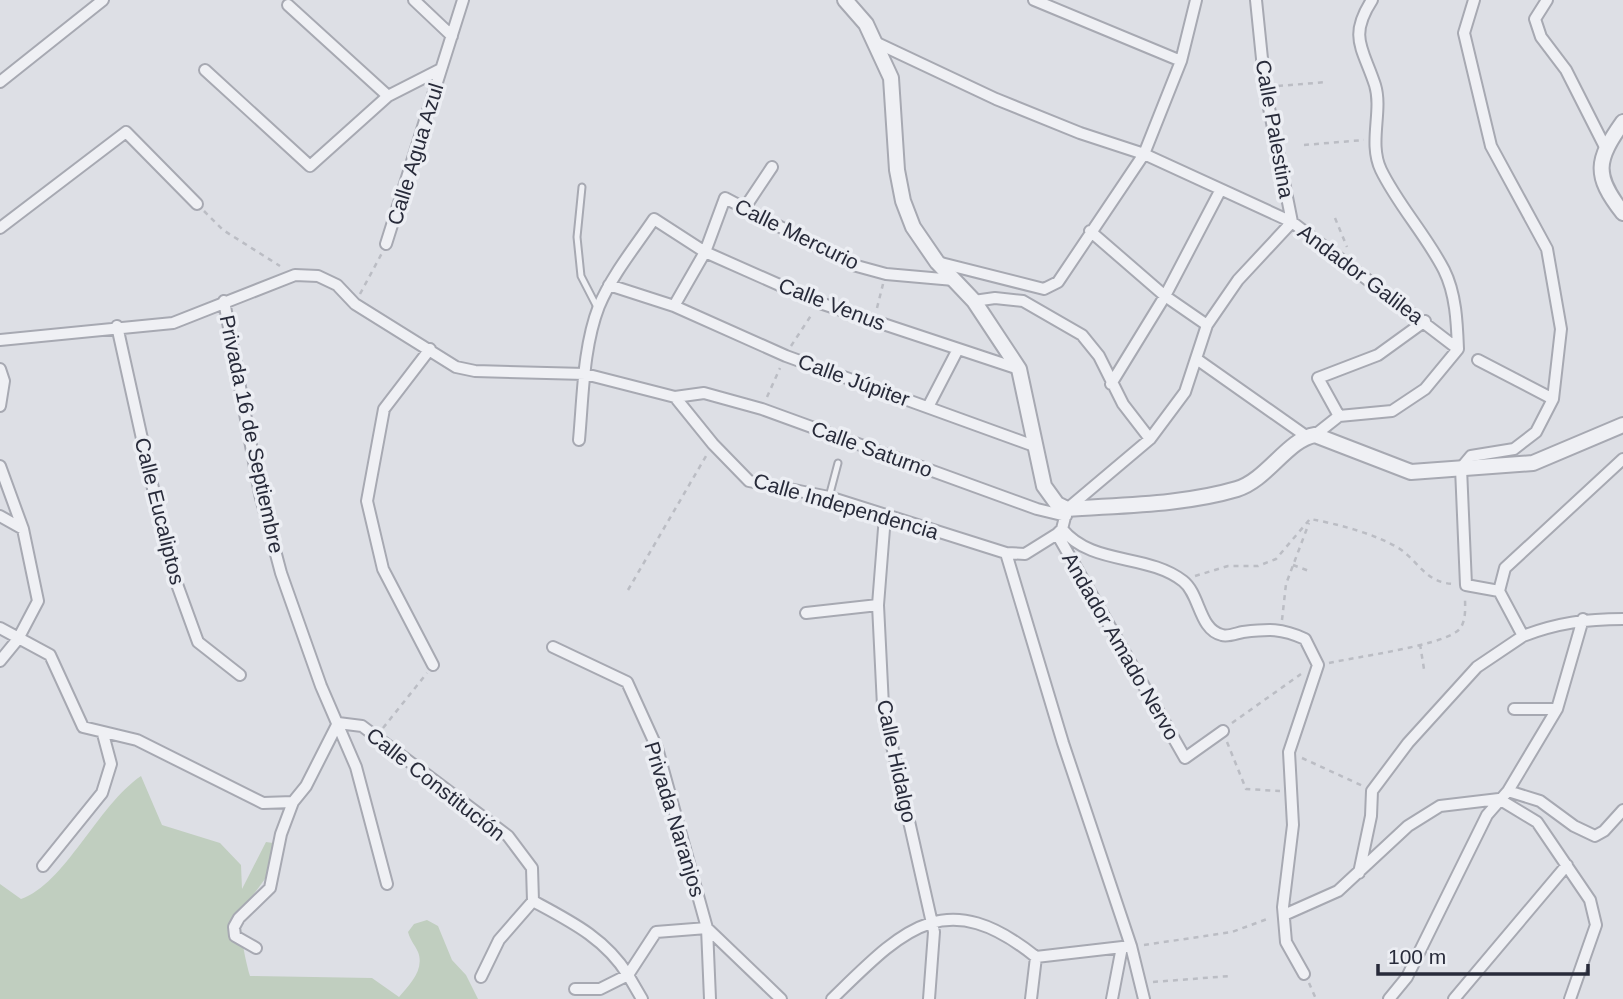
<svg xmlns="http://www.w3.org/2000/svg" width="1623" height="999" font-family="Helvetica,sans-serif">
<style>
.green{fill:#c0cebf}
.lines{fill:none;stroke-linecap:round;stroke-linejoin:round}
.service-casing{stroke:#a7a9b2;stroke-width:9}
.minor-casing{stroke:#a7a9b2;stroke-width:14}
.tertiary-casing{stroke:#a7a9b2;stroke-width:18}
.path{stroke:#bbbdc4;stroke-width:2.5;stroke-dasharray:5 5;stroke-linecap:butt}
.service{stroke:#eff0f4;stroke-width:5}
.minor{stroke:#eff0f4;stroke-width:10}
.tertiary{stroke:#eff0f4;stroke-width:14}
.labels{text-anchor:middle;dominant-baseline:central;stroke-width:7;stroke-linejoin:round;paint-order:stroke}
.street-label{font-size:21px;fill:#282b3a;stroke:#eceef3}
</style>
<rect width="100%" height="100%" fill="#dddfe5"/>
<path class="green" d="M141,776L162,825L220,843L241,865L242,889L266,842L273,843C282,870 252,890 243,911C237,925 246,962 250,976L372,978L399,997C409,985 425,970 418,952C415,945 410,940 408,932L414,924L427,920L438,926L452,960L466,975L478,999H0V884L21,899C65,884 98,805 141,776Z"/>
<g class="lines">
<defs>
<path id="service" d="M582,187L577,237L581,276L598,309
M829,497L838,463"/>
<path id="minor" d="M414,0L452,36
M1034,0L1181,61
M1474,0L1464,33L1491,146L1547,249L1561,329L1553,399L1536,432L1514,449L1471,456L1461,468L1466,585L1499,591
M1547,0L1535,19L1541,37L1566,70L1605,147
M288,5L388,96
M875,42L996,99L1080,133L1144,154L1292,222L1458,349
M205,70L310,166L388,96L441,69
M0,82L103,0
M744,209L772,167
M0,228L126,132L197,204
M1090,231L1165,296L1207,325
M386,244L463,0
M937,262L1044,289L1058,282L1144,154L1181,61L1196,0
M609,285L674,306L786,356L1037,447
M224,301L260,494L281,573L321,686L356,767L387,884
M974,301L995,298L1023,301L1082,335L1099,356L1123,404L1150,439
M674,306L705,252L725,198L853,265L886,274L954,280
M117,326L170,565L198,642L240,675
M0,340L173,323L295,275L318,276L337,285L355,304L456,367L475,371L585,374L675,397L713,444L749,481L829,497L1006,553L1025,554L1057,534L1062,529L1067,509L1150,439L1185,392L1207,325L1238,280L1292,222L1265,88L1256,0
M430,349L384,409L367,501L383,569L433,665
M1198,360L1306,436
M1478,360L1553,399
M0,369L4,381L0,406
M1111,384L1165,296L1220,191
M675,397L704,393L762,409L1037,509L1066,516
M928,407L957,351
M1339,416L1392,411L1425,389L1458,349C1457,323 1456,294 1444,270C1426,235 1398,205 1381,170C1368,143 1383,111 1375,85C1363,48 1348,37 1372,0
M1339,416L1318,378L1378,355L1425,321
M1315,435L1339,416
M579,440C583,397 583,347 599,306C612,275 635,247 654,219L705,252L820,303L1019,369
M1623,459L1505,568L1499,591L1523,636C1557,623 1586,619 1623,619
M0,466L23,529L38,601L18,639L0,661
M0,516L23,529
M885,516L878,605L883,706L934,932L929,999
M1062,529C1092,566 1147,553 1183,581C1200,594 1199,630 1222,635C1228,637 1237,633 1243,632C1269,629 1281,628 1305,639L1318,665L1289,752L1293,825L1283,907L1286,942L1304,974
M1057,534L1185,758L1223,731
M1006,553L1063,743L1131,946L1144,999
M806,613L878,605
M0,628L50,655L83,727L137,740L263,803L293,802L306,786L338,723L362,726L508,836L532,868L533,901C570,921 605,938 628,975L656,932L707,928L781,999
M553,647L627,682L657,748L707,928L710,999
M1514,709H1557
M1508,791L1540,801L1574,826L1595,836L1604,831L1623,810
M43,866L102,793L111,764L103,734
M1359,873L1371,816L1372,791L1408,743L1477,667L1523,636
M1284,915L1338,891L1408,826L1440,806L1499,799L1537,822L1590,900L1596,925L1570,999
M256,948L235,936L234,927L239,918L270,888L281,834L293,802
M481,977L499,940L533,901
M575,989H600L628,975L642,999
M832,999C902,931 944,883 1036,957L1131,946
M1031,999L1036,957
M1112,999L1122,947
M1389,999L1407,977L1487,815L1508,791L1557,709L1583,619
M1454,999L1567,865"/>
<path id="tertiary" d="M845,0L866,24L891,78L897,170L903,201L913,227L937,262L974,301L1019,369L1044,486L1057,504L1067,509C1122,505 1183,505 1237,489C1267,480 1288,439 1315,435L1411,472L1533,463L1623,425
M1623,122C1596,160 1593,175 1623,213"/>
</defs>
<use href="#service" class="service-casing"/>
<use href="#minor" class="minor-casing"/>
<use href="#tertiary" class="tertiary-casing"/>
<path class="path" d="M1278,86L1327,82
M1304,145L1364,140
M204,211L223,230L280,266
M1335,218L1347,247
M360,294L382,253
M877,308L883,284
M791,346L812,314
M767,397L780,368
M1293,565L1309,571
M1195,576L1228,566H1258L1276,559L1310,519C1338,524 1376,534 1400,549C1420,563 1426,583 1454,584
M628,590L706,456
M1282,620L1286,584L1309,523
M1420,644L1424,669
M1329,663C1356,657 1437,646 1456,632C1467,625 1465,608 1465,597
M1232,723L1301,674
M383,728L427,673
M1227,742L1246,789L1280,791
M1302,758L1363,786
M1144,945L1232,932L1270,918
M1153,982L1230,976
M1309,983L1316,999"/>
<use href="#service" class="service"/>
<use href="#minor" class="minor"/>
<use href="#tertiary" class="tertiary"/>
</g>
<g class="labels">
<g class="street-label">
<text transform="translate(1275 129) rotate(80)">Calle Palestina</text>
<text transform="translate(415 154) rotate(-73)">Calle Agua Azul</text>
<text transform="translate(797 234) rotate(26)">Calle Mercurio</text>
<text transform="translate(1361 274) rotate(37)">Andador Galilea</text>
<text transform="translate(832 304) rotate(21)">Calle Venus</text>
<text transform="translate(854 380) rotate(20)">Calle Júpiter</text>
<text transform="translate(252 434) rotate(78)">Privada 16 de Septiembre</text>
<text transform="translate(872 449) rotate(20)">Calle Saturno</text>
<text transform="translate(846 506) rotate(16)">Calle Independencia</text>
<text transform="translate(160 511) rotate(76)">Calle Eucaliptos</text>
<text transform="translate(1121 646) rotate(60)">Andador Amado Nervo</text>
<text transform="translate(897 761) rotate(78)">Calle Hidalgo</text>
<text transform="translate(436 784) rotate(38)">Calle Constitución</text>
<text transform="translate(675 819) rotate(73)">Privada Naranjos</text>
</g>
</g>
<path d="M1378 964v10h210v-10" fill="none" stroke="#282b3a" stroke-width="3.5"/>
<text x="1388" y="964" font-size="21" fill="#282b3a" stroke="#eceef3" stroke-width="5" paint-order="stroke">100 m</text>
</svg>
